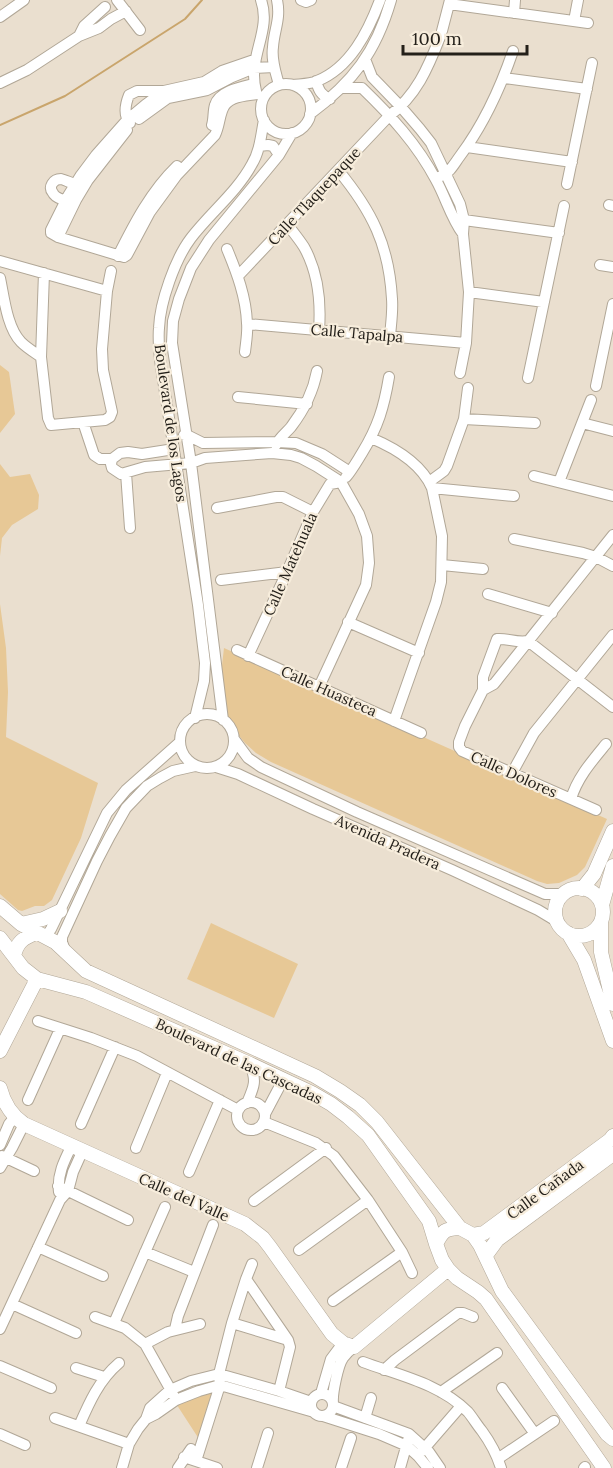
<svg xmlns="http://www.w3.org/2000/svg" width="613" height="1468" font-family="Lora,serif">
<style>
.green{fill:#e7c896}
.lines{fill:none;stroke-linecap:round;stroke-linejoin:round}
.stream{stroke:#c9a56c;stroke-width:2}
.street-casing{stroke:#b1a797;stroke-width:12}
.secondary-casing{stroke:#b1a797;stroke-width:15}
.street{stroke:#fff;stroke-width:10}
.secondary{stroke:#fff;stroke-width:14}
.labels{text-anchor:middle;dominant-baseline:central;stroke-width:4.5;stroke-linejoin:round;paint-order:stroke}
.street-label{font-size:15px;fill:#24201a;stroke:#f7eddc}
</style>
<rect width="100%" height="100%" fill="#eadfcf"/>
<path class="green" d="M0,365L9,372L15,414L0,433Z
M0,464L10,477L30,474L39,495L38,509L12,525L2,538L0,556Z
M0,604L6,648L8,692L6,737L98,783L81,838L52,900L44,906H35L22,911L18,910L0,894Z
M224,648L607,819L585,867L577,875L559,883L547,884L537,881L271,762L256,753L245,743L236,732L227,718L220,683Z
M211,923L298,964L274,1018L187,979Z
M213,1388L199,1439L173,1399Z"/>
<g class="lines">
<path class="stream" d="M0,125L65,96L185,19L202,0"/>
<defs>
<path id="street" d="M117,0L140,30
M277,0C281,19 274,30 273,47C271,60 276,73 279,85
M301,0L306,2L311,0
M449,4L588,23
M514,13L515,0
M0,17L24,0
M574,21L578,0
M442,31L450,0
M79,36L84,26L105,7
M365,59L372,77L401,107L420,129L431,143L460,204L464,220L463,234L469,292L466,343L460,373
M254,60L222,71L204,82L164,91L145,105L127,120L96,155L81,175L68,196L51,230V233L58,237L124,257L127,255L150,212L177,175L215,135C219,127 219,119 222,111C226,96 244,96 257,94
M504,78L587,89
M316,81C319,91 321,95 330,99
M0,83L27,70L79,36L99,28L111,19L126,11
M261 109a25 25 0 1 1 50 0a25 25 0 1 1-50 0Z
M293,85C301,84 310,84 317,81C350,68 368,32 380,0
M341,88H362C391,116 417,144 436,180C446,198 451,218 463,234
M256,91C247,57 272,31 261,0
M310,114C353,82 376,52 391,0
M139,119L168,98L207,90L232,77L254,68L274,67
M130,123C123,115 125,105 129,95L137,91H163
M212,125C214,119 213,111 215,105C219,91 242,87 254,84
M259,146L268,145L273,146L279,155
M467,147L572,162
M338,170C372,211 389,245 392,299C393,311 391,324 390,336
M441,176C450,173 454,164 460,156C484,124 500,89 513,51
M567,184L592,63
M66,201C62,199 55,198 53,193C48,187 53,179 61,179C65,180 71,183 75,184
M609,205L613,206
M457,221L464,220L559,233
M287,224C293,232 299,239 304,247C318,272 321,303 319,330
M58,237L76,200L88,180L127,130
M227,249C237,273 246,297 247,323C248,332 246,342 245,352
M118,256C134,224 151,191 177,166
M0,261L107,291
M600,265L613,267
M44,273L41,357L48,418L51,425L105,420L110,417L112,412L103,370L102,349L107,291L111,271
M238,276L389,116C416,96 428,68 440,37
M0,278C4,297 7,328 21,342C27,348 34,352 41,357
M469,292L544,302
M248,324L466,343
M528,378L564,206
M596,386L613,304
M238,397L307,404
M464,419L535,423
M83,422L94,455L100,459H112
M582,423L613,431
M184,435H187L203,443L277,442L296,443L322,454L350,472
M371,438C395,448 421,463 432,488L442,536L441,582L436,602L394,721
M276,445C279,438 286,433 291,427C304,410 313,393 317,371
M174,449L142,454L128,452L120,453L112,459L111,464L112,468L121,474L145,467L191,463L205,458L272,453L291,455L301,458L316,466L341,482L359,514L367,536L369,563L366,585L319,687
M126,473L130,528
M534,476L613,496
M346,477C352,470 357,461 362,453C378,427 384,407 389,377
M429,482L444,471L447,466L464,419L468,388
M559,482L591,400
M432,488L514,496
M217,508L276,497H283L313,512
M514,539L583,553L596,557L613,566
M442,565L483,569
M221,580L287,572
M488,594L552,613
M348,622L419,653
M237,650L421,733
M248,656L287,572L313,512L330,484L341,482
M483,690V677L497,639C508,638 515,643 528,641L613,707
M180 741a27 27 0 1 1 54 0a27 27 0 1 1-54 0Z
M195,718L204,681L205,663L198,605L160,360C159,349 158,338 159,328C160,302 175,259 191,238C210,213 237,192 252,164C260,151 261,135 264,120
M223,720L191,463L172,343L173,321L179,299L191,268L209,240L279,155L292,133
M234,739L248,758L261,767L357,812L545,894H565
M216,767L238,774L313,809L452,870L538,910L558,922
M512,773L534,733L613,635
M571,799C577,778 592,761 606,744
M596,810L462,751L459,747V742L465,726L483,690L494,684L613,535
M42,935L49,932L51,929L107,813L126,790L180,742
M66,953L62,942V937L97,861L110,836L126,808L147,786L160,778L173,771L195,766
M38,1021L91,1038L137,1056L238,1110
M28,1100L60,1029
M237 1116a14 14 0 1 1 28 0a14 14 0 1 1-28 0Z
M247,1103C254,1087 257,1081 250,1064
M265,1114L283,1080
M264,1122L316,1143L334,1156L368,1200L402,1252L412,1273
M81,1124L115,1047
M0,1145L9,1124L14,1118
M136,1148L167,1073
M2,1156L34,1171
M0,1168L12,1148L24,1124
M189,1172L220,1100
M58,1186L128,1220
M59,1192C57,1175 64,1161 71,1147
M254,1201L326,1148
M38,1247L103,1276
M299,1250L368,1200
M145,1252L194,1272
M246,1279L288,1340L290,1347L279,1391
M333,1301L402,1252
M12,1304L76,1333
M95,1317L125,1328L145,1344L173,1394
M114,1323L165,1207
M232,1323L246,1279L252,1264
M0,1329L60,1200L68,1191L73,1172L82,1152
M175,1329L178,1316L213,1225
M145,1344L168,1332L200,1324
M363,1362C398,1375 441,1384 468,1412C473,1418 477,1425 482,1431C490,1442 497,1455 501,1468
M0,1366L51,1388
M76,1368L104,1377
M384,1370L395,1360L458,1313H463L473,1317
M502,1388L535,1434
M441,1392L497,1353
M322,1394V1390L331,1359L343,1343
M311 1405a11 11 0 1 1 22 0a11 11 0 1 1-22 0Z
M333,1403C332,1394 338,1365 343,1358C346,1354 350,1350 354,1347
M333,1406L409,1434L429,1452L440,1468
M323,1416L379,1434L407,1446L418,1456L428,1468
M55,1418L129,1444
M365,1418L371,1398
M146,1419L156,1414L176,1400L199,1391L220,1385L314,1412
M79,1426C89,1403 99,1380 119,1363
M0,1434L25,1445
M422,1451L461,1406
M184,1457L217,1468
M499,1458L554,1421
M196,1461L220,1385L219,1374L232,1323L288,1340
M122,1468L129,1444L138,1429L146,1419L150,1408L170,1390L191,1381L219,1374L279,1391L311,1402
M178,1468L191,1449
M257,1468L268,1433
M341,1468L351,1438
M400,1468L408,1440
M584,1468L585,1467"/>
<path id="secondary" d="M555 912a24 24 0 1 1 48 0a24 24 0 1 1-48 0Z
M582,889L594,874L613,831
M602,905L613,866
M0,906L21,924L55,942L86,971L315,1076L340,1091L360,1105L377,1122L460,1228L473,1235L480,1245L502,1291L607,1434L613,1439
M601,922V952L613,1004
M21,924L43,919L60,911
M568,933L584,960L613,1041
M0,938L23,968L37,979L86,992L250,1064L312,1093L331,1104L348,1117L368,1135L429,1221L436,1244L442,1260L448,1269L457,1278L478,1292L486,1299L604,1468
M14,956C17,942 23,938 36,933
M0,1051L37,979
M0,1088C4,1104 11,1115 24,1124L245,1224L263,1238L270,1247L332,1334L343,1343L354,1347L448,1269
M473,1235L484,1233L610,1140L613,1136
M436,1244C443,1230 445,1229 460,1228
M486,1255L497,1240L613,1154"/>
</defs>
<use href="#street" class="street-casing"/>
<use href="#secondary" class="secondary-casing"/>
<use href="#street" class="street"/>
<use href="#secondary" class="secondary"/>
</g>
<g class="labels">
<g class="street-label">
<text transform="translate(314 196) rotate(-47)">Calle Tlaquepaque</text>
<text transform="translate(357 333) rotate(5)">Calle Tapalpa</text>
<text transform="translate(171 423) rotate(82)">Boulevard de los Lagos</text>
<text transform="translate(290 564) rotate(-66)">Calle Matehuala</text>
<text transform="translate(329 691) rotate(24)">Calle Huasteca</text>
<text transform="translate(514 774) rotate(24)">Calle Dolores</text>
<text transform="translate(388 842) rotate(24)">Avenida Pradera</text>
<text transform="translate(239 1061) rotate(25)">Boulevard de las Cascadas</text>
<text transform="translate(545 1189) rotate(-36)">Calle Cañada</text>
<text transform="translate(184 1197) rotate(24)">Calle del Valle</text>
</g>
</g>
<path d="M403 45v9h124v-9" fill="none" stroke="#24201a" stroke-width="3"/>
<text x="412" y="45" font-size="18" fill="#24201a" stroke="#f7eddc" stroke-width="4.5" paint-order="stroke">100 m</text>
</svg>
